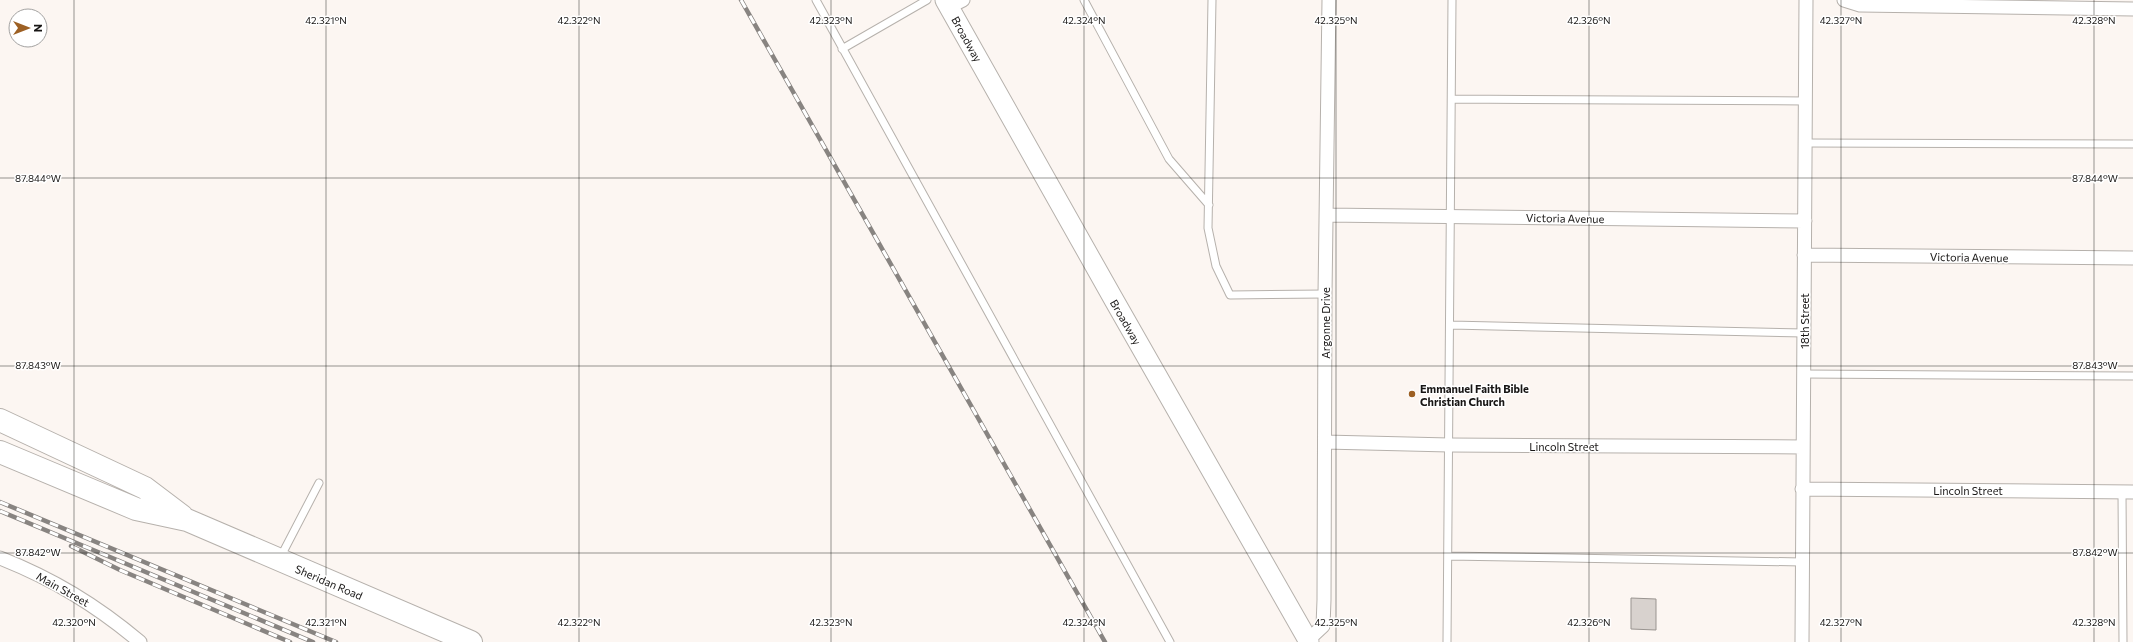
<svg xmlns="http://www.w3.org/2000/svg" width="2133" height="642" font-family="Commissioner,sans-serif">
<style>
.building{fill:#d8d2ce;stroke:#999490}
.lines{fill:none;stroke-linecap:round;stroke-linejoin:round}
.lane-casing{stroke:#b6b1ac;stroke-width:9}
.street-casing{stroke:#b6b1ac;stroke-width:15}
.secondary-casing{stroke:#b6b1ac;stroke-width:21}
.highway-casing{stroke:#b6b1ac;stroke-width:24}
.lane{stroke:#fff;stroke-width:7}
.street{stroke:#fff;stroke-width:13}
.secondary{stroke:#fff;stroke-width:19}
.highway{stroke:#fff;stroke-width:22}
.rail-casing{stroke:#888481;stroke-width:4.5}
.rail{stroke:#fff;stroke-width:3;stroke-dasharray:9;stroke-linecap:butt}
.ticks{fill:none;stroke:#181615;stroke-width:1;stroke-opacity:0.45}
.poi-dot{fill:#9d6024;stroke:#fff;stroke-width:1.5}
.labels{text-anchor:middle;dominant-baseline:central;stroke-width:3;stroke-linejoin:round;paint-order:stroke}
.street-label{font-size:11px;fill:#181615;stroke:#fff}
.poi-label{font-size:11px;font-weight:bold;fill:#181615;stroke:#fff;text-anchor:start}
.ticks-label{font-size:10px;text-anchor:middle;fill:#181615;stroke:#fff;stroke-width:3;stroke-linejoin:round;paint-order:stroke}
</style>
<rect width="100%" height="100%" fill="#fcf6f2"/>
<path class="building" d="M1631,598L1656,599V630L1631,629Z"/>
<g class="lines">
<defs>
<path id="lane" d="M816,0L1170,642
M1084,0L1169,159L1209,205
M1212,0L1208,228L1216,266L1230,295L1325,294
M842,49L927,0
M1452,99L1805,101
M1805,143L2133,144
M1451,325L1804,333
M1803,374L2133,376
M2122,492L2123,642
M1448,556L1802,562
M280,558L319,483
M1447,642L1452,0"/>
<path id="street" d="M1844,0L1860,5L2133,9
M949,7L963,0
M1326,215L1805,221
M1804,255L2133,258
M1325,442L1449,445L1803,447
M1802,489L2133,492
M0,558C53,579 96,605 140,642
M1308,640L1323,626L1324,600L1325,294L1329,0
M1802,642L1806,0"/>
<path id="secondary" d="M945,0L1114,300L1309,642"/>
<path id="highway" d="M0,420L145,488L182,516
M0,452L136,509L187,520L471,642"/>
</defs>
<use href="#lane" class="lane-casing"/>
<use href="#street" class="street-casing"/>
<use href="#secondary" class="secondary-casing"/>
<use href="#highway" class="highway-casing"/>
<use href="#lane" class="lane"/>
<use href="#street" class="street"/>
<use href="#secondary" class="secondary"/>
<use href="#highway" class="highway"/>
<defs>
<path id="rail" d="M741,0L1105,642
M0,502L336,642
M0,511L313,642
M71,546L120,570L290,642"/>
</defs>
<use href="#rail" class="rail-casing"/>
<use href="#rail" class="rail"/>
</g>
<path class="ticks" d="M74,0V642M326,0V642M579,0V642M831,0V642M1084,0V642M1336,0V642M1589,0V642M1841,0V642M2094,0V642M0,178H2133M0,366H2133M0,553H2133"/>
<circle class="poi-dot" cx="1412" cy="394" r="4"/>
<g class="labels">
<g class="street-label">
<text transform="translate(967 39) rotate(61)">Broadway</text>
<text transform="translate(1565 218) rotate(1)">Victoria Avenue</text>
<text transform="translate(1969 257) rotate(1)">Victoria Avenue</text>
<text transform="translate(1804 321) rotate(-90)">18th Street</text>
<text transform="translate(1126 322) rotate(60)">Broadway</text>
<text transform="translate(1325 323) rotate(-90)">Argonne Drive</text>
<text x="1564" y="446">Lincoln Street</text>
<text x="1968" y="490">Lincoln Street</text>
<text transform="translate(329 582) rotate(23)">Sheridan Road</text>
<text transform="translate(63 589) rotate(29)">Main Street</text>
</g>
<g class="poi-label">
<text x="1420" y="388">Emmanuel Faith Bible<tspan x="1420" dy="13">Christian Church</tspan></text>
</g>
</g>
<g class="ticks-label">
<text x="326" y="24">42.321°N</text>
<text x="579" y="24">42.322°N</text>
<text x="831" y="24">42.323°N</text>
<text x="1084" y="24">42.324°N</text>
<text x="1336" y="24">42.325°N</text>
<text x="1589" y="24">42.326°N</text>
<text x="1841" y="24">42.327°N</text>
<text x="2094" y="24">42.328°N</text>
<text x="2095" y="182">87.844°W</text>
<text x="38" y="182">87.844°W</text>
<text x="2095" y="369">87.843°W</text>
<text x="38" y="369">87.843°W</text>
<text x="2095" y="556">87.842°W</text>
<text x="38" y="556">87.842°W</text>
<text x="74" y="626">42.320°N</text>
<text x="326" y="626">42.321°N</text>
<text x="579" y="626">42.322°N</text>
<text x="831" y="626">42.323°N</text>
<text x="1084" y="626">42.324°N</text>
<text x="1336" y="626">42.325°N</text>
<text x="1589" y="626">42.326°N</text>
<text x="1841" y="626">42.327°N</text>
<text x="2094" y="626">42.328°N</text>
</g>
<g transform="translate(28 28) rotate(90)"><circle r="19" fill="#ffffff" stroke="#a3a2a1"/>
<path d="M0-3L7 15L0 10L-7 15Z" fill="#9d6024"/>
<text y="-6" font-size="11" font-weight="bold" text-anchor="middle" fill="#181615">N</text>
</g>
</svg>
